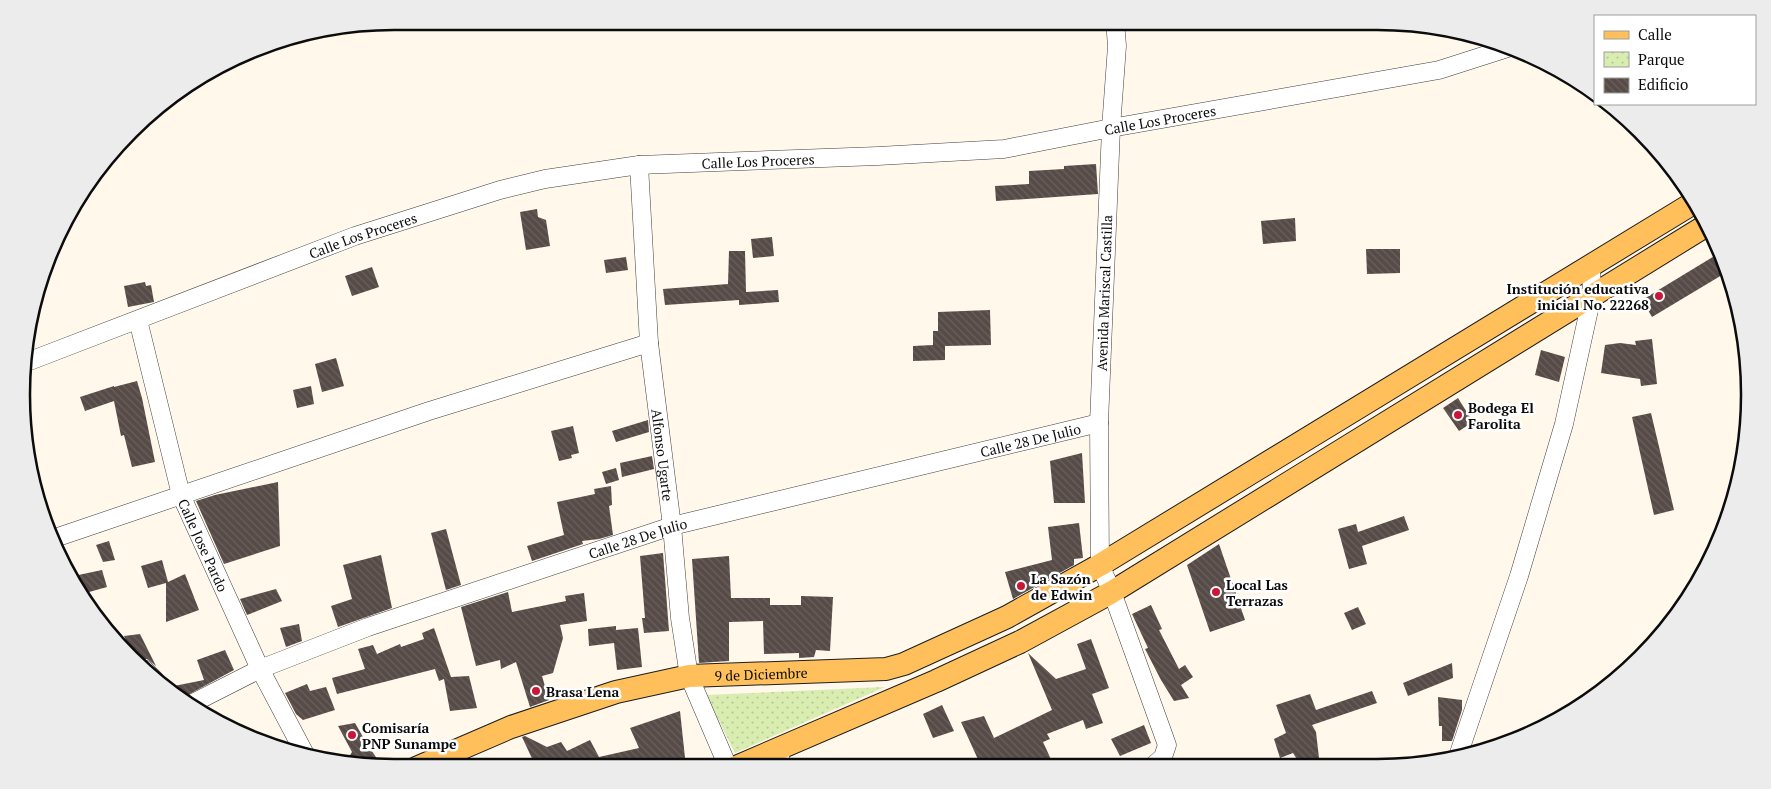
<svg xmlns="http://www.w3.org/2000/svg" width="1771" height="789" font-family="'PT Serif',serif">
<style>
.park{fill:url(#park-dots)}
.building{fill:url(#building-back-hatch)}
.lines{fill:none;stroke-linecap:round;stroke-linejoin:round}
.minor-casing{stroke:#3f3f3f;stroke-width:19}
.major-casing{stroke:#1d1d1d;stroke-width:24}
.minor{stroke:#fff;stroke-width:18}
.major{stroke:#ffc05b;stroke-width:22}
.poi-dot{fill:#c91738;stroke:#fff;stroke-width:2}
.labels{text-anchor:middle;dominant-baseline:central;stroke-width:5;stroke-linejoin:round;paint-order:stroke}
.street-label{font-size:14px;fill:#0c0c0c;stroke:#fff}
.poi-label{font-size:14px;font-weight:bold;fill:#0c0c0c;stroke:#fff;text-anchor:start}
.rim{fill:none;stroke:#0c0c0c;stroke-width:2.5}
</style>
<defs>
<pattern id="park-dots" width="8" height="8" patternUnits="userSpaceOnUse" patternTransform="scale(1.25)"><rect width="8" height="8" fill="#d9edb1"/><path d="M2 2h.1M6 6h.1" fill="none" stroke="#b9ca97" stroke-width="1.8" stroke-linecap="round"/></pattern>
<pattern id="building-back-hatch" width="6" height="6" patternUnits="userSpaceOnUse" patternTransform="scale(1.25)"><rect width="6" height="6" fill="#564b47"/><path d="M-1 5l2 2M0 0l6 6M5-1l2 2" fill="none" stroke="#69605d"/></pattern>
</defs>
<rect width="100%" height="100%" fill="#fff8eb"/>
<path class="park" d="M885,687L735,753L706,695Z"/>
<path class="building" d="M1096,164L1098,194L996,201L995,186L1029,184V171L1064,169V166Z
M537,209L538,217L546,220L550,246L526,250L520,212Z
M1295,218L1296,241L1263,244L1261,221Z
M772,237L774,256L753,258L751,239Z
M1366,249H1400V273L1367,274Z
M729,251H745L746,292L778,290L779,302L739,305V300L665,305L663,289L728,284Z
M1721,252L1727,272L1652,317L1642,300Z
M626,257L628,270L606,273L604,260Z
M372,267L379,287L352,296L345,276Z
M145,282L146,286L151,285L154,302L128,307L124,286Z
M990,310L991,345L945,346V360L913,361V346L933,345V331H938V312Z
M1652,339L1657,384L1641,386L1640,379L1601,373L1605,345L1620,343L1636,345L1635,341Z
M1541,350L1565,357L1559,382L1535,375Z
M336,358L344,386L322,392L315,364Z
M137,381L142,398L155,462L132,467L124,435L121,436L114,401L85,411L80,397L114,386V387Z
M311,386L314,404L297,408L293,390Z
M1458,398L1473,422L1459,431L1443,408Z
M1651,413L1674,510L1654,515L1632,417Z
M648,420L649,432L616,442L612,431Z
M573,426L579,453L571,455L572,458L559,461L551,431Z
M1082,453L1085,503H1054L1050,461Z
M652,456L654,469L622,477L620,463Z
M616,468L619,480L606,484L602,472Z
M278,482L280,546L224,564L196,501L215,495Z
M611,486L612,505L609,506L613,535L599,539L582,541L583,544L532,561L527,546L564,535L557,502L595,494L594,489Z
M1404,516L1409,530L1362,546L1367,564L1349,569L1338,529L1356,524L1358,532Z
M1079,523L1083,558L1074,559V565L1013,599L1005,572L1052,560L1048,527Z
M446,529L461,585L446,590L431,533Z
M109,541L115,560L103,562L96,545Z
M1219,544L1245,620L1210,632L1187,565Z
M663,553L669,631L644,633L642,618H645L640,556Z
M381,555L392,608L338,627L331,606L352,599L343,565Z
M729,556L731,598H770V605H801V596L833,597L830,651L816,650L814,657L799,658V653L764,654L763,621L729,622V661L699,663L692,559Z
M162,560L168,582L185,574L199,610L166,622V583L148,588L141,566Z
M102,570L107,587L82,594L69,577Z
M276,589L282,601L247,615L240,599Z
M508,592L512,612L566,601L565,596L584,593L587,621L560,625L563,638L553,673L542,676L549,700L530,707L516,662L501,669L500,660L476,666L461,607Z
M1151,605L1162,629L1159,630L1179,669L1185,665L1193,677L1181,685L1189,698L1174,701L1161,680L1145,649L1148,648L1132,614Z
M1358,607L1366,624L1352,630L1344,613Z
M299,624L302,641L286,647L280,628Z
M616,626V630L638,628L642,667L617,670L614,643L589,646L588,629Z
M434,628L451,677L469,676L477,708L450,711L444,679L439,681L435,669L337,694L332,678L365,669L358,649L373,645L377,654L400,644L401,647L424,639L422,633Z
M140,634L156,666L147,659H140L132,652L124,636Z
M1091,639L1109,688L1092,694L1103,723L1086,729L1083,720L1047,734L1050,739L1043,742L1054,766H981L961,722L984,716L994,738L1052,710L1028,653L1056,679L1086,669L1077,644Z
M225,650L234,670L184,697L174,686L204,680L197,660Z
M1452,663L1453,678L1408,696L1403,683Z
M307,684L310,691L326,687L335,710L303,720L296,714L285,693Z
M1372,691L1377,703L1312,725L1316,732L1319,758L1300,764L1293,753L1280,758L1274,739L1286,733L1276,705L1310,694L1316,710Z
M1438,697L1462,700V710L1452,741H1442V726H1439Z
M942,705L954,731L933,738L923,714Z
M680,711L686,767H556L555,765L536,767L522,737L525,736L547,747L561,742L567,751L590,740L599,757L639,748L630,728Z
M355,723L367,744L382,766L345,763L352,752L338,726Z
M1144,725L1151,743L1120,756L1111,739Z"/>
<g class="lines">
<defs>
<g id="minor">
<path d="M1115,21L1117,46L1111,128L1099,423L1100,565L1112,592L1167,745L1163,757L1154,765"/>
<path id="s1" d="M639,165L649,343L672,526L680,618L689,676L728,767"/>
<path id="s2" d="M138,320L181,495L260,669L306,756"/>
<path id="s3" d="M27,362L355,236L500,190L545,179L639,165L878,156L1004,149L1111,128L1439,70L1511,47"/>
<path d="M52,539L429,411L649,343"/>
<path d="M144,669L155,680"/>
<path id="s4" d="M193,703L260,669L368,627L672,526L1099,423"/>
<path d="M1458,756L1519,576L1564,424L1592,296L1591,267"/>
<path d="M779,767L781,748"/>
</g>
<g id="major">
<path d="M736,767L936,681L1020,642L1112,592L1707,225"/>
<path id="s5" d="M416,768L511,727L616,692L689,676L886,669L904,664L1007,617L1100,565L1695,202"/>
</g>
</defs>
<use href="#minor" class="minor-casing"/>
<use href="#major" class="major-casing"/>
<use href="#minor" class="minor"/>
<use href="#major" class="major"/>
</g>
<g class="poi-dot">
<circle cx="1659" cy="296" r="5"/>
<circle cx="1458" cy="415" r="5"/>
<circle cx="1021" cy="586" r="5"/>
<circle cx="1216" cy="592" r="5"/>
<circle cx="536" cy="691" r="5"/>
<circle cx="352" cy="735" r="5"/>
</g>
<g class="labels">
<g class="street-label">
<text stroke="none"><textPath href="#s3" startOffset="1169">Calle Los Proceres</textPath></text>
<text stroke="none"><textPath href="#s3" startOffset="764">Calle Los Proceres</textPath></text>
<text stroke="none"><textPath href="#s3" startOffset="359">Calle Los Proceres</textPath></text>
<text transform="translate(1104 293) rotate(-88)">Avenida Mariscal Castilla</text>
<text stroke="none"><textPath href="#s4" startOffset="880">Calle 28 De Julio</textPath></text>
<text stroke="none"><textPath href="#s1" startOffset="291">Alfonso Ugarte</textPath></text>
<text stroke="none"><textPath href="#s4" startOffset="475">Calle 28 De Julio</textPath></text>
<text stroke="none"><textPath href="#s2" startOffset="235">Calle Jose Pardo</textPath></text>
<text stroke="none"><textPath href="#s5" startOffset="361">9 de Diciembre</textPath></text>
</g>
<g class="poi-label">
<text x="1649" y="288" text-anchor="end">Institución educativa<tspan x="1649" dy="16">inicial No. 22268</tspan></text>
<text x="1468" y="407">Bodega El<tspan x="1468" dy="16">Farolita</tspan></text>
<text x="1031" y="578">La Sazón<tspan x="1031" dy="16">de Edwin</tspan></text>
<text x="1226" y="584">Local Las<tspan x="1226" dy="16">Terrazas</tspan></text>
<text x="546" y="691">Brasa Lena</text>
<text x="362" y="727">Comisaría<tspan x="362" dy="16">PNP Sunampe</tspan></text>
</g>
</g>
<path d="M0 0H1771V789H0ZM394 30H1377A364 364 0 0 1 1741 394V395A364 364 0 0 1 1377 759H394A364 364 0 0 1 30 395V394A364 364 0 0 1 394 30Z" fill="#ececec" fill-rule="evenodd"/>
<path class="rim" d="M394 30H1377A364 364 0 0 1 1741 394V395A364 364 0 0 1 1377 759H394A364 364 0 0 1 30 395V394A364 364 0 0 1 394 30Z"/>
<rect x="1594" y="15" width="162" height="90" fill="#ffffff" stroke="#9e9e9e"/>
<rect x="1604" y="31" width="25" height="8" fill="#ffc05b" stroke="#9e9e9e"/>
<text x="1638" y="40" font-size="15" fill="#0c0c0c">Calle</text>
<rect x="1604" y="52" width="25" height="15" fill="url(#park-dots)" stroke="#9e9e9e"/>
<text x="1638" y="65" font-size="15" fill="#0c0c0c">Parque</text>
<rect x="1604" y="78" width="25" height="15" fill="url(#building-back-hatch)" stroke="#9e9e9e"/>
<text x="1638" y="90" font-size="15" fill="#0c0c0c">Edificio</text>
</svg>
